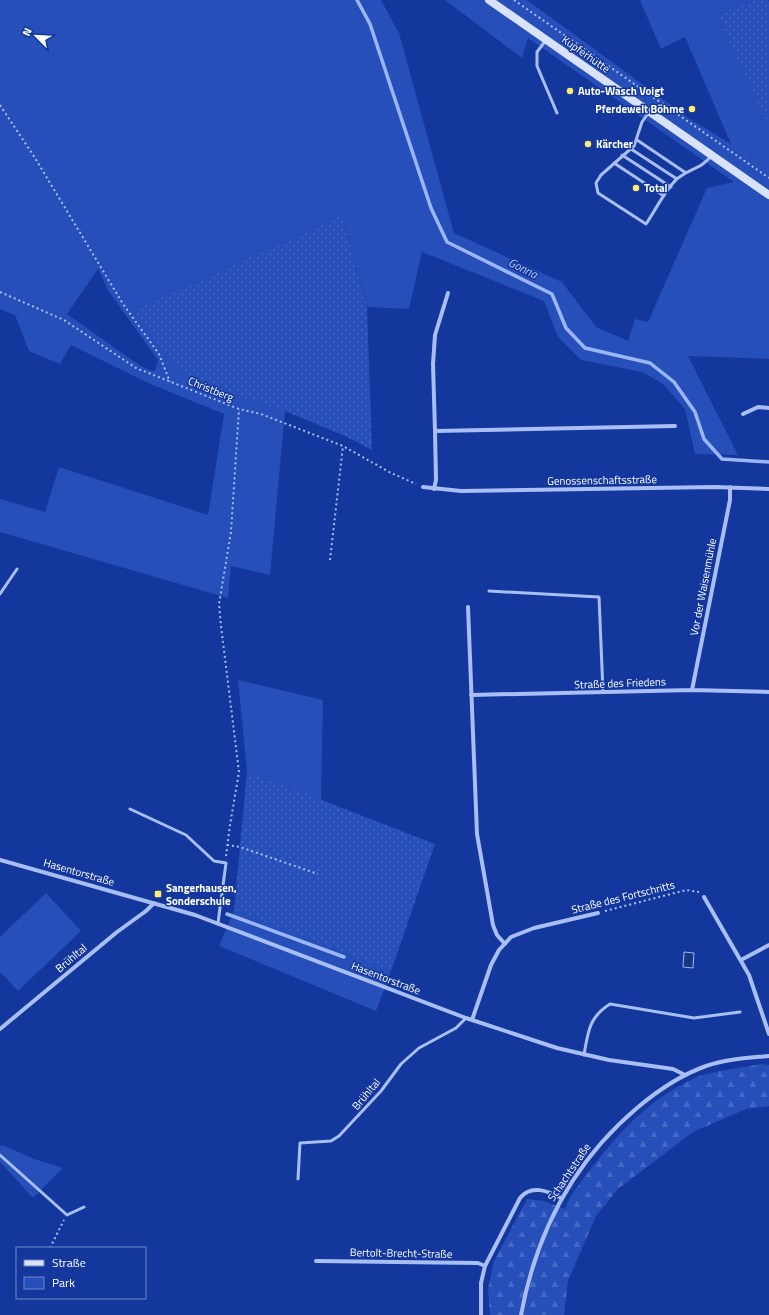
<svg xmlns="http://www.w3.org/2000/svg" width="769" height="1315" font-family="'Titillium Web',sans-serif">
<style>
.green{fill:#264fba;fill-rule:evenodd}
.forest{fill:url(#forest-firs)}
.garden{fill:url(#garden-dots)}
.water{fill:url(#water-ripples);stroke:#9bb6f6}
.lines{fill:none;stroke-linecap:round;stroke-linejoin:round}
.stream{stroke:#9bb6f6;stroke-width:3.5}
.path{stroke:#a9bef4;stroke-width:2;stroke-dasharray:2 3;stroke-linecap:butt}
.lane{stroke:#a9bef4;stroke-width:3}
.street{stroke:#a9bef4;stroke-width:4}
.secondary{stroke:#d8e2fd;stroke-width:8}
.poi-dot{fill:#ffee6b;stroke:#13379c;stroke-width:1.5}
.labels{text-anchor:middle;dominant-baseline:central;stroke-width:3;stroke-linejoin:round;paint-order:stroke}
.street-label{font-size:11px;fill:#fff;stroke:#13379c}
.poi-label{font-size:11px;font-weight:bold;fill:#fff;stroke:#13379c;text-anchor:start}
.water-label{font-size:12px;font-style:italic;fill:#b5c9fa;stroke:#13379c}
</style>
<defs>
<pattern id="forest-firs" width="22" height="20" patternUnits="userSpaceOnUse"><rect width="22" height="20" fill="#264fba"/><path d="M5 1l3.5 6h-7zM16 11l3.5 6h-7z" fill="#4769c4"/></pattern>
<pattern id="garden-dots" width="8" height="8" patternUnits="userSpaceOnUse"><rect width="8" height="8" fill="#264fba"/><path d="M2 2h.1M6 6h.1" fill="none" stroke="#4769c4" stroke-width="1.8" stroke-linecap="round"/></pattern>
<pattern id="water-ripples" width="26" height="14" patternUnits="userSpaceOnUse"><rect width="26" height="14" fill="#1a3582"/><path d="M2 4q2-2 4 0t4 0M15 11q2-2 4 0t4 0" fill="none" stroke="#3c5395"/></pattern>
</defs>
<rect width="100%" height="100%" fill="#13379c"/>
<path class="green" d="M0,0H381L399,33L454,233L562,282L596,327L628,341L635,319L648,322L707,188L734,182L528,38L522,58L445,0H527L690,119L731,144L685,37L661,49L640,0H753L718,15L769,127V359L688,356L738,455L695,454L685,409L663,384L642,372L581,360L558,337L544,301L422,252L409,309L367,307L342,216L187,379L285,411L270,575L231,566L228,598L0,532V499L45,512L59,467L208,515L224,414L148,383L71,345L60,364L29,351L15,315L0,309ZM98,269L109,292L158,360L155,371L149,370L139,365L67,314Z
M238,680L323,700L321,800L247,771Z
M46,893L81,931L18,991L0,972V937Z
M234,910L391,971L376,1011L219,946Z
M2,1145L34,1159L63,1168L33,1198L0,1162V1146Z"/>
<path class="forest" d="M760,1064L769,1065V1106L746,1109L693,1132L618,1189L596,1216L568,1281L564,1315H490L488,1289L494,1261L527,1199L544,1201L565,1209L570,1197C606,1148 640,1102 697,1077C711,1071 743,1068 760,1064Z"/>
<path class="garden" d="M753,0H768L769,2V128L718,15Z
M342,216L367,307L372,450L345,436L285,411L187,379L160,346L134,311Z
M247,771L435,844L391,971L234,910Z"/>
<path class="water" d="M684,952L694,953L693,968L683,967Z"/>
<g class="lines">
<path class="stream" d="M357,0L370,24L431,208L447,242L552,294L566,328L585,348L650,363L674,382L695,412L704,439L722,459L769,462
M227,914L344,957"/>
<path class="path" d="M514,0L769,178
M0,105L35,158L123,304L159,354L170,382
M0,292L64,320L136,368L239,409L261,414L343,446L391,473L416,484
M330,560L343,446
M227,845L240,847L318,874
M226,856L230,825L239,772L221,626L219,604L231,532L239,409
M605,911L686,890L699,892
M50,1248L64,1220"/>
<path class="lane" d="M546,40L537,52V66L557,113
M649,112L642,122L634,146L601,175L596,183L598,193L646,224C655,211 666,188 678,178C692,167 700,170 712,155
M637,140L686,173
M631,149L677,179
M622,155L671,187
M614,163L664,196
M489,591L599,597L603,692
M0,594L17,569
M130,809L186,835L214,861L226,863L218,923
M584,1055C588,1032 589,1017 610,1004L694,1018L740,1012
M0,1155L67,1215L84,1207
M298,1179L300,1143L331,1141L339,1136L381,1091L401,1064L419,1048L456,1028L466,1018"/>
<path class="street" d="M743,414L758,407L769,408
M435,431L433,364L435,335L448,293
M423,487L461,491L715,487L769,489
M434,489L436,480L435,431L675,426
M468,607L477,834L493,925L497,935L505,944
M692,690L730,500V487
M471,695L692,690L769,692
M0,860L195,915L466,1018L557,1048L609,1060L673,1069L685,1075
M704,897L749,975L769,1034
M741,960L769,945
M472,1020L491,965L499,950L511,937L534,928L598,913
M0,1029L117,932L146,911L154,903
M316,1261L478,1263L485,1266
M481,1315V1283L485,1266L520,1198C531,1184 548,1191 561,1198
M521,1315C536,1234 573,1162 637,1108C657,1091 681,1075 706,1066C726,1059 748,1058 769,1056"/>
<path class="secondary" d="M489,0L769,195"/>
</g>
<g class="poi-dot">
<circle cx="570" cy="91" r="4"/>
<circle cx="692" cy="109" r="4"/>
<circle cx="588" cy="144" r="4"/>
<circle cx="636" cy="188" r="4"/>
<rect x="154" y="890" width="8" height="8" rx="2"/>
</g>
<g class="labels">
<g class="street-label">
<text transform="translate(586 54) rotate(35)">Kupferhütte</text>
<text transform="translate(211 389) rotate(22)">Christberg</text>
<text transform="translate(602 480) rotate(-1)">Genossenschaftsstraße</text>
<text transform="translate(703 587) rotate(-79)">Vor der Waisenmühle</text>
<text transform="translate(620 683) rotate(-2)">Straße des Friedens</text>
<text transform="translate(79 872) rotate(16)">Hasentorstraße</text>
<text transform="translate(623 897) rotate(-14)">Straße des Fortschritts</text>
<text transform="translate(71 958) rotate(-40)">Brühltal</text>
<text transform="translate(386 978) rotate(21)">Hasentorstraße</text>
<text transform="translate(366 1094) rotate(-50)">Brühltal</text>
<text transform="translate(569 1172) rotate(-56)">Schachtstraße</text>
<text transform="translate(401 1253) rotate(1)">Bertolt-Brecht-Straße</text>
</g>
<g class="poi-label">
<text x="578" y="91">Auto-Wasch Voigt</text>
<text x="684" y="109" text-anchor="end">Pferdewelt Böhme</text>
<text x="596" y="144">Kärcher</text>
<text x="644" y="188">Total</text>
<text x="166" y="888">Sangerhausen,<tspan x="166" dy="13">Sonderschule</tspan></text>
</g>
<g class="water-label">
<text transform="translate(523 268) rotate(26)">Gonna</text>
</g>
</g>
<rect x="16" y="1247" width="130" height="52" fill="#13379c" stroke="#7187c4"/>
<rect x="24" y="1260" width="20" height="6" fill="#d8e2fd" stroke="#7187c4"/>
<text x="52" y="1267" font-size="12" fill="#ffffff">Straße</text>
<rect x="24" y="1277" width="20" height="12" fill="#264fba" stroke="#7187c4"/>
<text x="52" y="1287" font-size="12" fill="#ffffff">Park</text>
<g transform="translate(36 36) rotate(294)" stroke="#13379c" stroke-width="3" paint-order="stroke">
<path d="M0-3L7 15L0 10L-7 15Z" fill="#ffffff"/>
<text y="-6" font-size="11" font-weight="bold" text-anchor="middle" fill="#ffffff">N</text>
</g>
</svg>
